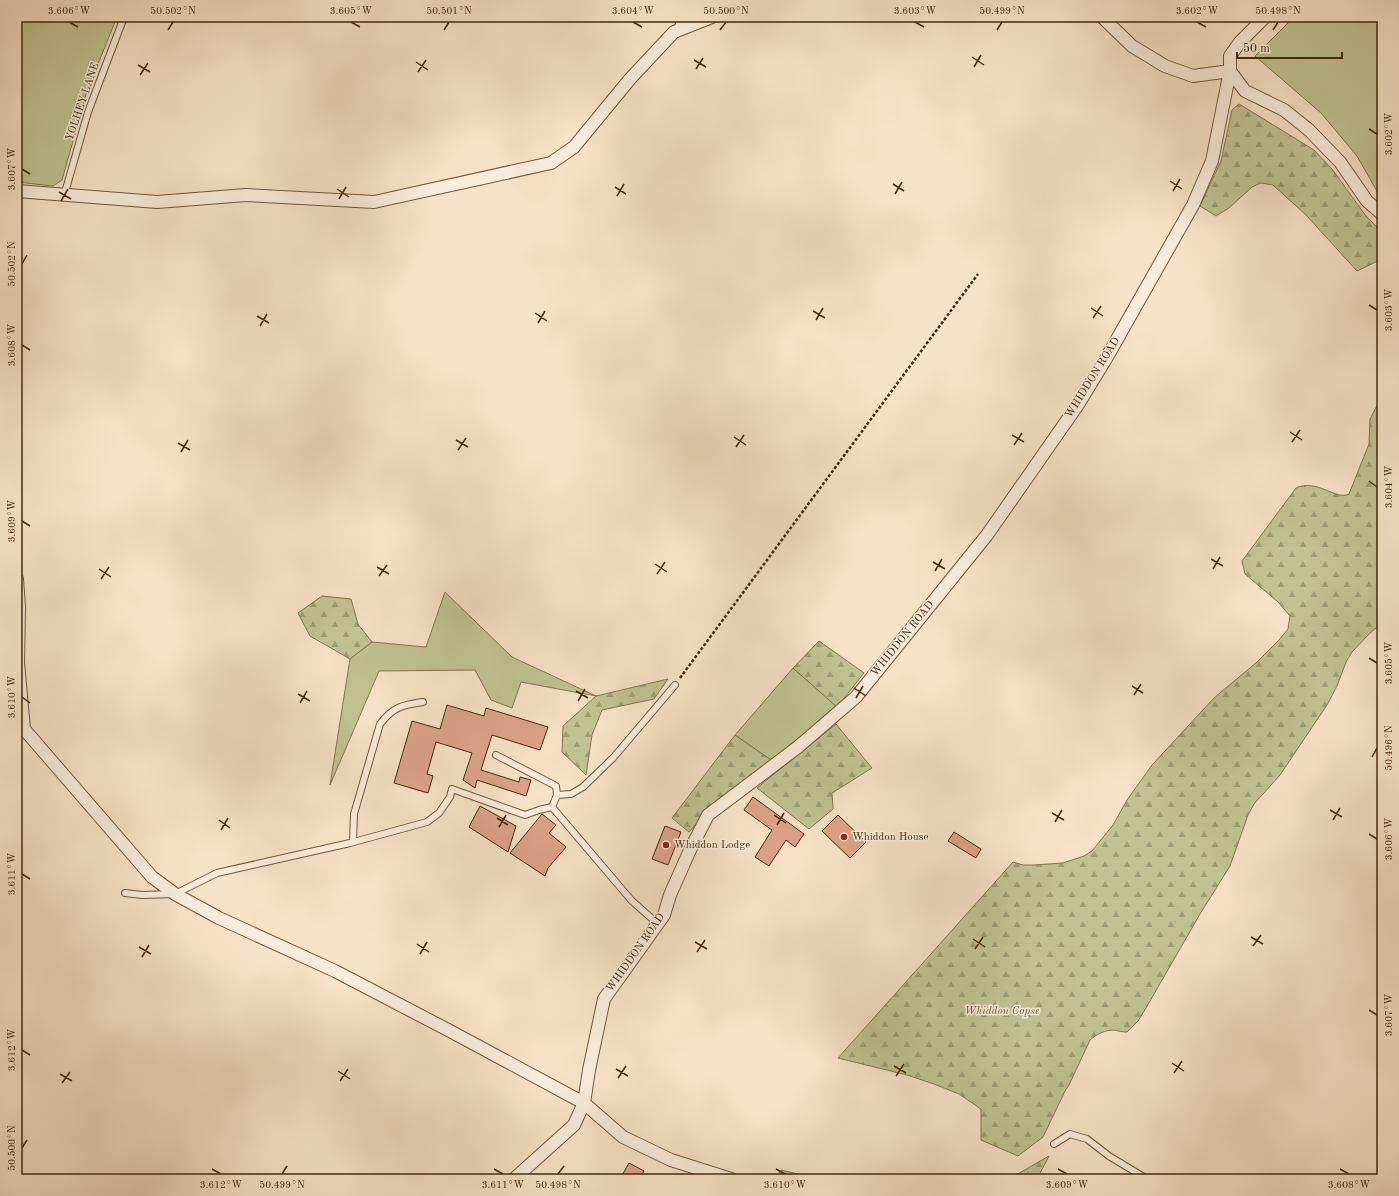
<svg xmlns="http://www.w3.org/2000/svg" width="1399" height="1196" font-family="'Old Standard TT',serif">
<style>
.grass{fill:#c1c292;stroke:#82764e}
.forest{fill:url(#forest-firs);stroke:#82764e}
.building{fill:#dca289;stroke:#442a0b}
.lines{fill:none;stroke-linecap:round;stroke-linejoin:round}
.lane-casing{stroke:#70583a;stroke-width:8}
.street-casing{stroke:#70583a;stroke-width:14}
.path{stroke:#442a0b;stroke-width:2.5;stroke-dasharray:3 2;stroke-linecap:butt}
.lane{stroke:#f9ecda;stroke-width:6}
.street{stroke:#f9ecda;stroke-width:12}
.ticks{fill:none;stroke:#442a0b;stroke-width:1.5}
.poi-dot{fill:#8f2418;stroke:#f9ecda;stroke-width:1.5}
.labels{text-anchor:middle;dominant-baseline:central;stroke-width:3;stroke-linejoin:round;paint-order:stroke}
.street-label{font-size:11px;fill:#442a0b;stroke:#f9ecda}
.poi-label{font-size:11px;fill:#442a0b;stroke:#f9ecda;text-anchor:start}
.park-label{font-size:11px;font-style:italic;fill:#63502d;stroke:#f9ecda}
.neatline{fill:none;stroke:#442a0b;stroke-width:1.5}
.ticks-label{font-size:10px;text-anchor:middle;fill:#442a0b}
</style>
<defs>
<pattern id="forest-firs" width="22" height="20" patternUnits="userSpaceOnUse"><rect width="22" height="20" fill="#c1c292"/><path d="M5 1l3.5 6h-7zM16 11l3.5 6h-7z" fill="#9e9e75"/></pattern>
</defs>
<rect width="100%" height="100%" fill="#f6e2c6"/>
<filter id="stains"><feTurbulence type="fractalNoise" baseFrequency=".005" numOctaves="4"/><feColorMatrix values="0 0 0 0 .2 0 0 0 0 .09 0 0 0 0 .02 0 0 0 .5 -.17"/></filter>
<radialGradient id="worn" r=".72"><stop offset=".6" stop-color="#630" stop-opacity="0"/><stop offset="1" stop-color="#630" stop-opacity=".3"/></radialGradient>
<path class="grass" d="M17,17H117L87,91L62,180L53,186L17,182Z
M1294,17H1382V200L1357,156L1321,113L1255,56Z
M445,592L512,657L596,696L521,682L512,708L491,700L475,670L379,671L330,785L350,659L372,642L426,647Z
M793,668L837,707L771,760L735,735Z"/>
<path class="forest" d="M1239,104L1314,150L1332,169L1366,216L1382,232V259L1357,271L1306,215L1273,185L1261,183L1252,187L1229,208L1216,216L1200,206L1221,161L1232,110Z
M1382,396V623L1370,633L1352,652L1346,662L1337,686L1327,705L1280,775L1254,804L1248,815L1230,866L1200,914L1146,1008L1138,1021L1127,1032C1122,1032 1119,1031 1114,1030C1105,1030 1097,1034 1090,1040L1069,1085L1065,1091L1043,1137L1018,1156L981,1140V1109L959,1094L934,1084L907,1075L838,1058L1013,862L1023,865H1033L1063,863L1084,856L1092,851L1113,825L1127,800L1152,765L1214,698L1257,662L1279,640L1288,629L1290,616L1278,602L1245,574L1242,561L1296,488C1316,478 1337,501 1349,494L1369,444L1370,419Z
M322,596L351,599L358,624L372,642L350,659L310,636L298,613Z
M819,641L864,673L837,707L793,668Z
M668,679L654,699L602,710L592,735L586,775L562,752L563,726L596,696Z
M836,724L872,768L832,793L833,809L809,829L757,788Z
M735,735L771,760L706,813L689,832L672,818Z
M1049,1156L1037,1179H1009Z
M781,1170L819,1179H775Z"/>
<path class="building" d="M447,705L484,716L486,708L548,727L540,750L492,735L481,770L519,782L520,777L531,780L526,796L477,780L475,788L463,780L472,753L436,742L427,774L433,776L428,793L394,783L412,721L440,729Z
M753,797L804,834L795,847L786,840L769,866L755,857L772,830L744,810Z
M480,806L516,826L508,852L469,827Z
M542,814L556,825L549,833L566,847L548,868L545,876L510,853Z
M838,815L866,842L850,858L822,831Z
M665,826L681,832L668,865L652,859Z
M954,832L981,849L976,858L948,841Z
M629,1163L644,1171L639,1179H620Z"/>
<g class="lines">
<defs>
<path id="lane" d="M678,30L680,17
M64,196L88,112L124,17
M496,755L556,786L557,795L552,807L632,901L657,923
M557,795L571,794L583,787L613,758L675,685
M353,842L354,814L380,724C393,707 402,705 423,702
M125,893L142,895L175,894L217,873L350,843L427,822L439,813L450,797L452,789L525,815L539,810L552,807
M1054,1144L1070,1134L1087,1139L1109,1156L1147,1179"/>
<path id="street" d="M1102,17L1132,46L1165,66L1193,76L1230,71
M1230,71L1245,91L1284,110L1309,130L1340,162L1367,201L1382,214
M17,191L157,202L246,195L374,202L551,163L574,147L630,79L674,32L712,17
M17,579L19,607L18,663L24,729L152,877L175,894L219,918L335,971L450,1031L584,1103L623,1137L671,1160L731,1179
M514,1179L574,1125L584,1103L589,1070L604,999L664,915L670,895L690,850L708,815L798,747L856,697L987,535L1077,406L1107,357L1193,205L1212,161L1230,71V56L1240,42L1265,17"/>
</defs>
<use href="#lane" class="lane-casing"/>
<use href="#street" class="street-casing"/>
<path class="path" d="M680,678L978,274"/>
<use href="#lane" class="lane"/>
<use href="#street" class="street"/>
</g>
<path class="ticks" d="M69,22L78,27M351,22L360,27M633,22L642,27M915,22L924,27M1197,22L1206,27M168,30L173,22M444,30L449,22M720,30L726,22M997,30L1002,22M1273,30L1278,22M972,57L984,65M694,60L706,67M416,62L428,70M138,65L150,72M974,67L981,55M696,69L703,58M418,72L426,60M140,75L148,63M1369,129L1377,134M22,169L30,174M1170,181L1182,189M893,184L904,191M615,187L626,194M337,189L349,197M1173,191L1180,179M59,192L71,199M895,194L902,182M617,196L624,184M339,199L346,187M61,201L68,189M22,264L27,255M1369,305L1377,310M1091,308L1103,316M813,311L825,318M535,313L547,321M257,316L269,323M1093,318L1101,306M816,320L823,308M538,323L545,311M260,326L267,314M22,345L30,350M1290,432L1302,440M1012,435L1024,442M734,437L746,445M456,440L468,447M1292,442L1300,430M178,443L190,450M1014,445L1022,433M736,447L744,435M458,450L466,438M181,452L188,440M1369,481L1377,487M22,521L30,526M1211,559L1223,566M933,562L945,569M655,564L667,572M377,567L389,574M99,569L111,577M1213,569L1220,557M935,571L942,559M657,574L665,562M379,576L387,565M101,579L109,567M1369,658L1377,663M1132,686L1143,693M854,688L866,696M576,691L588,698M298,694L310,701M1134,695L1141,684M22,697L30,703M856,698L863,686M578,701L585,689M300,703L307,691M1372,757L1377,748M1330,810L1342,817M1052,813L1064,820M774,815L786,823M497,818L508,825M219,820L230,828M1333,820L1340,808M1055,822L1062,810M777,825L784,813M499,827L506,815M221,830L228,818M1369,834L1377,839M22,874L30,879M1251,937L1263,944M973,939L985,947M695,942L707,949M417,944L429,952M1253,946L1261,935M139,947L151,954M975,949L983,937M697,952L705,940M420,954L427,942M142,957L149,945M1369,1010L1377,1015M22,1050L30,1055M1172,1063L1184,1071M894,1066L906,1073M616,1069L628,1076M338,1071L350,1079M1174,1073L1182,1061M60,1074L72,1081M896,1076L904,1064M618,1078L626,1066M340,1081L348,1069M62,1083L70,1072M22,1148L27,1140M212,1169L221,1174M494,1169L503,1174M776,1169L785,1174M1058,1169L1067,1174M1340,1169L1349,1174M282,1174L287,1166M558,1174L564,1166"/>
<g class="poi-dot">
<circle cx="844" cy="837" r="4"/>
<circle cx="666" cy="845" r="4"/>
</g>
<g class="labels">
<g class="street-label">
<text transform="translate(83 102) rotate(-71)">YOLHEY LANE</text>
<text transform="translate(1093 378) rotate(-58)">WHIDDON ROAD</text>
<text transform="translate(903 639) rotate(-51)">WHIDDON ROAD</text>
<text transform="translate(636 953) rotate(-55)">WHIDDON ROAD</text>
</g>
<g class="poi-label">
<text x="852" y="837">Whiddon House</text>
<text x="674" y="845">Whiddon Lodge</text>
</g>
<g class="park-label">
<text x="1002" y="1011">Whiddon Copse</text>
</g>
</g>
<rect width="1399" height="1196" fill="none" stroke="#f6e2c6" stroke-width="44"/>
<path d="M1237 52v6h105v-6" fill="none" stroke="#442a0b" stroke-width="2"/>
<text x="1243" y="52" font-size="12" fill="#442a0b" stroke="#f9ecda" stroke-width="3" paint-order="stroke">50 m</text>
<rect x="22" y="22" width="1355" height="1152" class="neatline"/>
<g class="ticks-label">
<text x="69" y="14">3.606°W</text>
<text x="173" y="14">50.502°N</text>
<text x="351" y="14">3.605°W</text>
<text x="449" y="14">50.501°N</text>
<text x="633" y="14">3.604°W</text>
<text x="726" y="14">50.500°N</text>
<text x="915" y="14">3.603°W</text>
<text x="1002" y="14">50.499°N</text>
<text x="1197" y="14">3.602°W</text>
<text x="1278" y="14">50.498°N</text>
<text transform="translate(1388 134) rotate(-90)" y="4">3.602°W</text>
<text transform="translate(11 169) rotate(-90)" y="4">3.607°W</text>
<text transform="translate(11 264) rotate(-90)" y="4">50.502°N</text>
<text transform="translate(1388 310) rotate(-90)" y="4">3.603°W</text>
<text transform="translate(11 345) rotate(-90)" y="4">3.608°W</text>
<text transform="translate(1388 487) rotate(-90)" y="4">3.604°W</text>
<text transform="translate(11 521) rotate(-90)" y="4">3.609°W</text>
<text transform="translate(1388 663) rotate(-90)" y="4">3.605°W</text>
<text transform="translate(11 697) rotate(-90)" y="4">3.610°W</text>
<text transform="translate(1388 748) rotate(-90)" y="4">50.496°N</text>
<text transform="translate(1388 839) rotate(-90)" y="4">3.606°W</text>
<text transform="translate(11 874) rotate(-90)" y="4">3.611°W</text>
<text transform="translate(1388 1015) rotate(-90)" y="4">3.607°W</text>
<text transform="translate(11 1050) rotate(-90)" y="4">3.612°W</text>
<text transform="translate(11 1148) rotate(-90)" y="4">50.500°N</text>
<text x="221" y="1188">3.612°W</text>
<text x="282" y="1188">50.499°N</text>
<text x="503" y="1188">3.611°W</text>
<text x="558" y="1188">50.498°N</text>
<text x="785" y="1188">3.610°W</text>
<text x="1067" y="1188">3.609°W</text>
<text x="1349" y="1188">3.608°W</text>
</g>
<rect width="100%" height="100%" filter="url(#stains)"/>
<rect width="100%" height="100%" fill="url(#worn)"/>
</svg>
